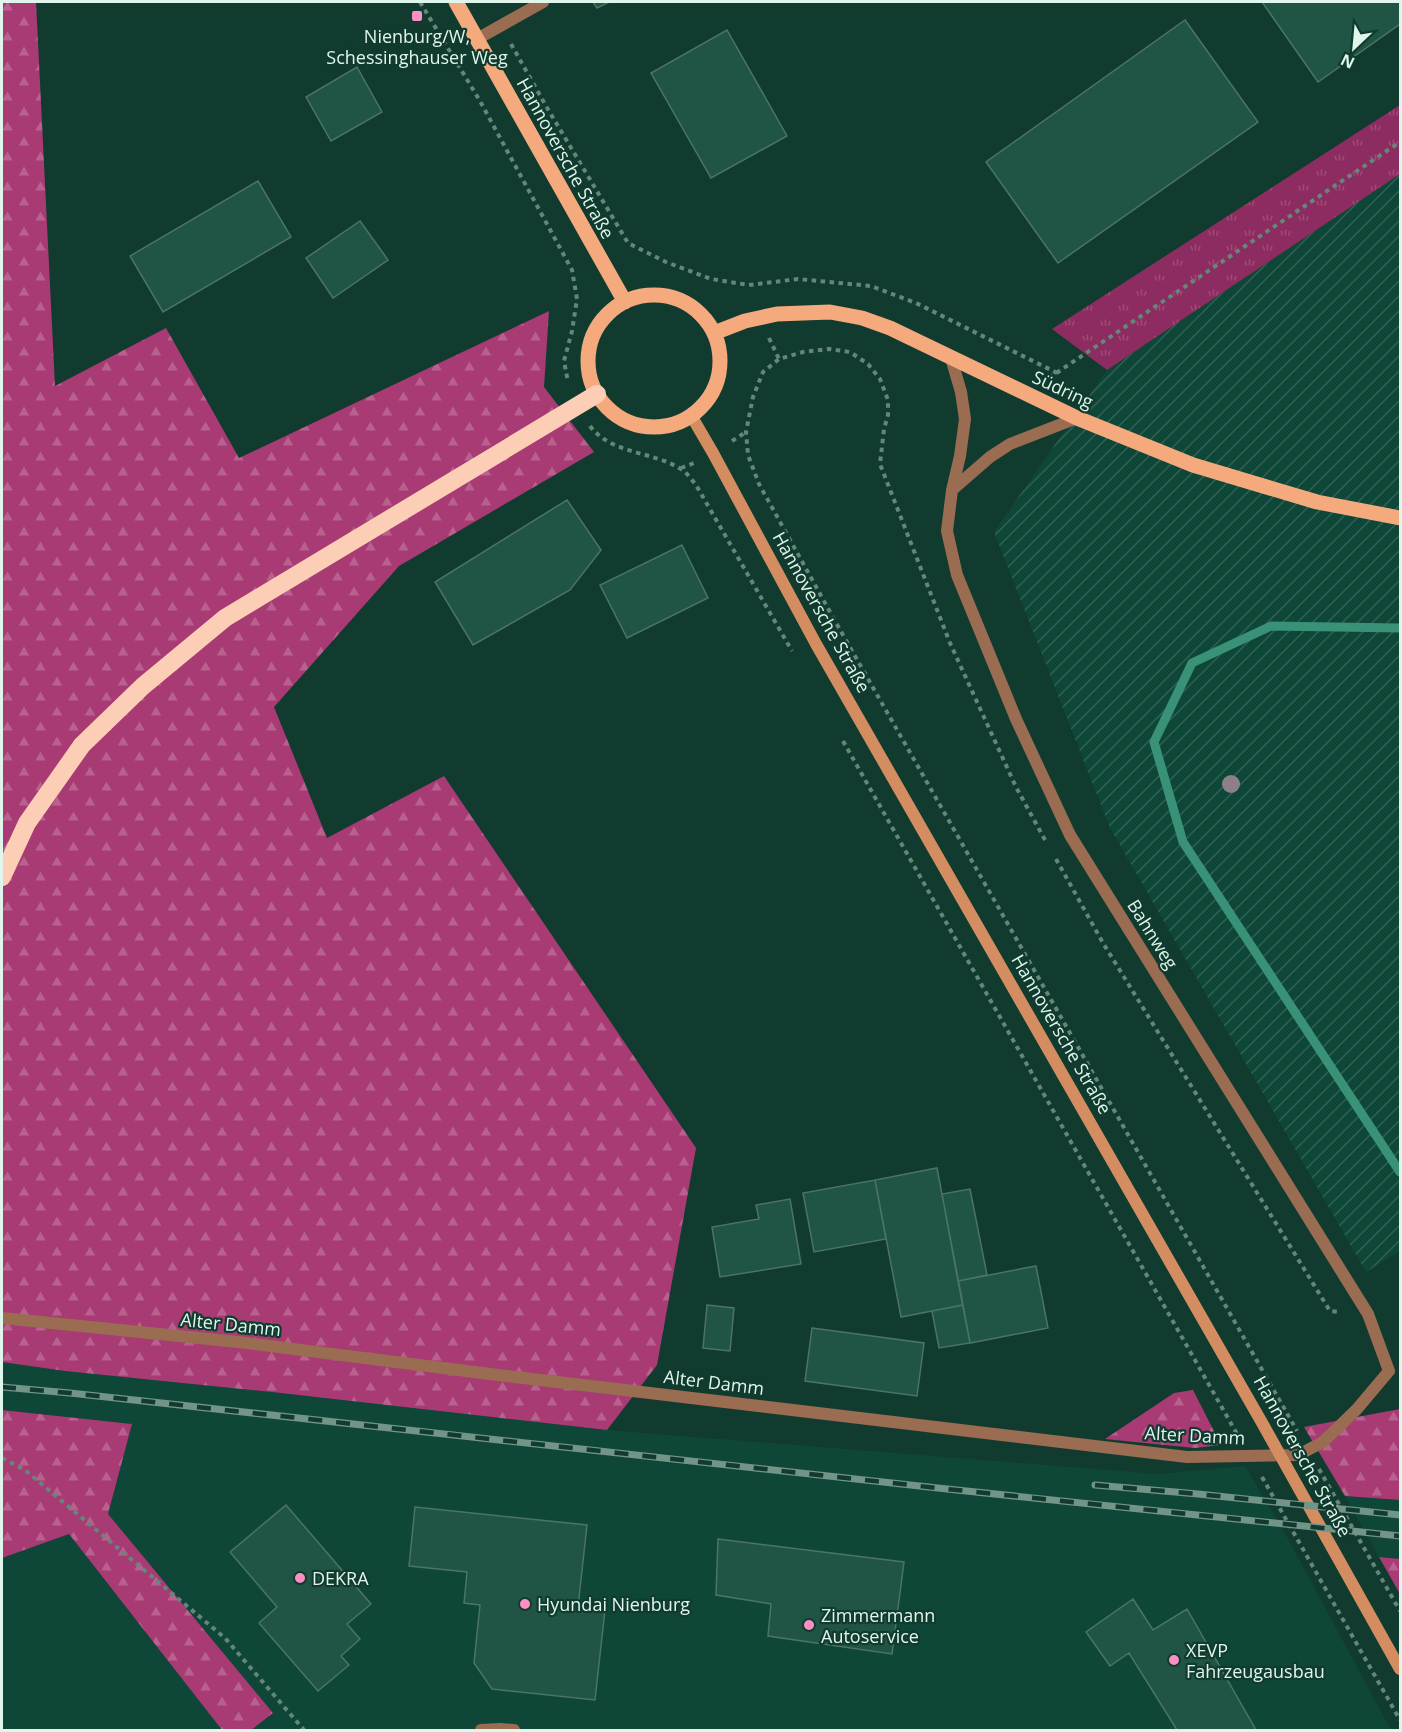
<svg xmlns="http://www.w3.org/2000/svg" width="1402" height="1732" font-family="'Open Sans',sans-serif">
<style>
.built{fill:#0e4638}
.industrial{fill:url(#industrial-furrows)}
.grass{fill:url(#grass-tufts)}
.forest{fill:url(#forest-firs)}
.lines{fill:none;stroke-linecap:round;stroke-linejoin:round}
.stream{stroke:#399178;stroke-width:9}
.building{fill:#205545;stroke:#4b7466;stroke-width:1.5}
.path{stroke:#64867b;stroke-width:4;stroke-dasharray:4.5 4.5;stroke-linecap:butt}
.lane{stroke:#9a6c52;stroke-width:12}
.street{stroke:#9a6c52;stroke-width:12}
.secondary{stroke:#d48c61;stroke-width:12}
.primary{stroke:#f5aa7e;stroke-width:15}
.highway{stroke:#fcceb5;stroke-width:18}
.rail-casing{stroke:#739489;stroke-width:7}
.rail{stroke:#113b2f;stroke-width:4.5;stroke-dasharray:14;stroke-linecap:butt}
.tree{fill:#8d8089}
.poi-dot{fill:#fc8fc3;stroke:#113b2f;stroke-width:2}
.labels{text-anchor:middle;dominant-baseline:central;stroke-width:4.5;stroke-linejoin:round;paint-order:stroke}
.poi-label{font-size:18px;fill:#e0f6ed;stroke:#113b2f;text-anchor:start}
.street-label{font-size:18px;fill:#e0f6ed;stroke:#113b2f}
</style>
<defs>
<pattern id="industrial-furrows" width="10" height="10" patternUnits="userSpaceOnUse" patternTransform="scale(1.5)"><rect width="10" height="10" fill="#0e4638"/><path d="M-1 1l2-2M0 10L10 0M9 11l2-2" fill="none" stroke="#316155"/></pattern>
<pattern id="grass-tufts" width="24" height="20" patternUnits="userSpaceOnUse" patternTransform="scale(1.5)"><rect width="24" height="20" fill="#8d2c60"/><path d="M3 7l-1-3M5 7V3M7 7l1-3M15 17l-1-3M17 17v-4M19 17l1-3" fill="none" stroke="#9d4b77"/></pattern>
<pattern id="forest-firs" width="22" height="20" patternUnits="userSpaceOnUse" patternTransform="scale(1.5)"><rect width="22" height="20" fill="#a83a74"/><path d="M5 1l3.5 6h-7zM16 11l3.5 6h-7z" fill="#b8618f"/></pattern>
</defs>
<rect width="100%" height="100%" fill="#113b2f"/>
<path class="built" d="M2,1362L65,1371L272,1392L607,1430L1159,1474L1245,1466L1287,1537L1391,1730H251L273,1713L108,1514L132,1424L2,1410Z
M1345,1496L1400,1500V1559L1379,1557Z
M69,1534L222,1730H2V1558Z"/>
<path class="industrial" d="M1400,174V1251L1366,1272L1110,828L994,532L1107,370Z"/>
<path class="grass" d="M1400,105V174L1107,370L1052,329Z"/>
<path class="forest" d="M2,2H36L55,386L166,328L239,458L549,311L544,387L594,452L399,566L274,707L327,838L444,776L696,1148L657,1365L607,1430L272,1392L65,1371L2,1362Z
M1193,1390L1221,1445L1195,1448L1105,1439L1174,1393Z
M1400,1409V1500L1345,1496L1304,1427Z
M2,1410L132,1424L108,1514L273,1713L251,1730H222L69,1534L2,1558Z
M1379,1557L1400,1559V1594Z"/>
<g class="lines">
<path class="stream" d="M1400,628L1271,626L1192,663L1154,742L1183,842L1400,1172"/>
</g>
<path class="building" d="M593,2H609L597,8Z
M1262,2H1400V24L1318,82Z
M1185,20L1258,122L1058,263L986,162Z
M727,30L787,136L711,178L651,73Z
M357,67L382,112L331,141L306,97Z
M258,181L291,237L163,312L130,256Z
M360,221L388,260L333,298L306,258Z
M567,500L601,550L570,590L473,645L435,582Z
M682,545L708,598L627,638L600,585Z
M937,1168L963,1305L901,1317L875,1180Z
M875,1180L886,1239L814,1252L803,1193Z
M970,1189L987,1275L958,1281L942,1194Z
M790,1199L801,1264L720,1277L712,1227L759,1219L756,1205Z
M1036,1266L1048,1328L970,1343L958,1281Z
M707,1305L734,1308L730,1351L703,1348Z
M963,1305L970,1343L939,1348L932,1311Z
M812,1328L924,1343L917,1396L805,1381Z
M286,1505L371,1604L347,1624L360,1639L341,1656L349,1665L318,1691L259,1623L277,1607L230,1552Z
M415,1507L587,1525L578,1607L605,1610L595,1700L492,1689L474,1663L480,1605L464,1603L467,1572L409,1566Z
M718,1539L904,1562L892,1654L768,1636L771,1604L716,1595Z
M1133,1599L1153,1630L1187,1609L1256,1730H1177L1129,1653L1110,1666L1086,1632Z"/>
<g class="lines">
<path class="path" d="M420,2L480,101L572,270L577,299L572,331L564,361L568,382
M511,44L546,106L628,243L666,262L711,279L749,285L798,279L871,286L916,303L1057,373
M769,338L779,359
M1049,378L1400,142
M590,426C611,454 651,451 679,468C686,471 691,479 696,485L792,651
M732,441L746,432
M681,468L694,463
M843,741L1237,1434
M1045,840L1016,787L950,643L880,464L884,429L888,415V400L880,379L868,364L850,352L829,349L803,352L779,359L763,372L753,397L746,432L748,455L759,484L835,621L1297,1431
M1056,859L1103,943L1330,1311L1340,1312
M2,1458L25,1470L225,1638L304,1730
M1319,1469L1400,1611
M1262,1477L1400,1720"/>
<path class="lane" d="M477,39L543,2"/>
<path class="street" d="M952,490L990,457L1010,444L1077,418
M2,1318L238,1342L490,1374L1187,1457L1298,1455L1323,1442L1357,1409L1389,1371L1368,1314L1070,835L1016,719L957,575L947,531L952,490L960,456L965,419L961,392L951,358
M481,1730L500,1729L514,1730"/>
<path class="secondary" d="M692,417L713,453L816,644L1261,1421L1400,1669"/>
<path class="primary" d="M456,2L625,302
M588 361a66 66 0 1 1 132 0a66 66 0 1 1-132 0Z
M714,333L745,321L777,314L830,312L862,318L890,328L1077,418L1193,465L1317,502L1400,518"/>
<path class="highway" d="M2,877L27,823L82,745L143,686L225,618L597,394"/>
<defs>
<path id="rail" d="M2,1387L70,1393L947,1489L1400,1536
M1095,1485L1198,1494L1400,1515"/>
</defs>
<use href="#rail" class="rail-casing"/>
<use href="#rail" class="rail"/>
</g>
<circle class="tree" cx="1231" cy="784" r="9"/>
<g class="poi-dot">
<rect x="411" y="10" width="12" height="12" rx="3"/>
<circle cx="300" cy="1578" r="6"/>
<circle cx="525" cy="1604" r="6"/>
<circle cx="809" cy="1625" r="6"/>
<circle cx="1174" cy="1660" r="6"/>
</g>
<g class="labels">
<g class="poi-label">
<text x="417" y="36" text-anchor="middle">Nienburg/W,<tspan x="417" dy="21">Schessinghauser Weg</tspan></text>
<text x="312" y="1578">DEKRA</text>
<text x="537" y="1604">Hyundai Nienburg</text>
<text x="821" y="1615">Zimmermann<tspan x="821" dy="21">Autoservice</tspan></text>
<text x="1186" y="1650">XEVP<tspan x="1186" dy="21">Fahrzeugausbau</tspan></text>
</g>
<g class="street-label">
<text transform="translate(566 158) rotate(61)">Hannoversche Straße</text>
<text transform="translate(1063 389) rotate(25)">Südring</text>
<text transform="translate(822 612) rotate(61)">Hannoversche Straße</text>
<text transform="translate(1153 934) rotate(58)">Bahnweg</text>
<text transform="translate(1062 1034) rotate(60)">Hannoversche Straße</text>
<text transform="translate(231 1324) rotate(6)">Alter Damm</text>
<text transform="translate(714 1382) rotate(7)">Alter Damm</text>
<text transform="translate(1195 1435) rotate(3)">Alter Damm</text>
<text transform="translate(1303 1456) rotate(61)">Hannoversche Straße</text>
</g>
</g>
<rect width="1402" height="1732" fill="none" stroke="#e0f6ed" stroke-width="6"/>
<g transform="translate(1354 48) rotate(206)" stroke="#113b2f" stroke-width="4.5" paint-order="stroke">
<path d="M0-4.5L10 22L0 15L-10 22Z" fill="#e0f6ed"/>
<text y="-9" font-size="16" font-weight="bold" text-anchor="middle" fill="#e0f6ed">N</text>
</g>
</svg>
